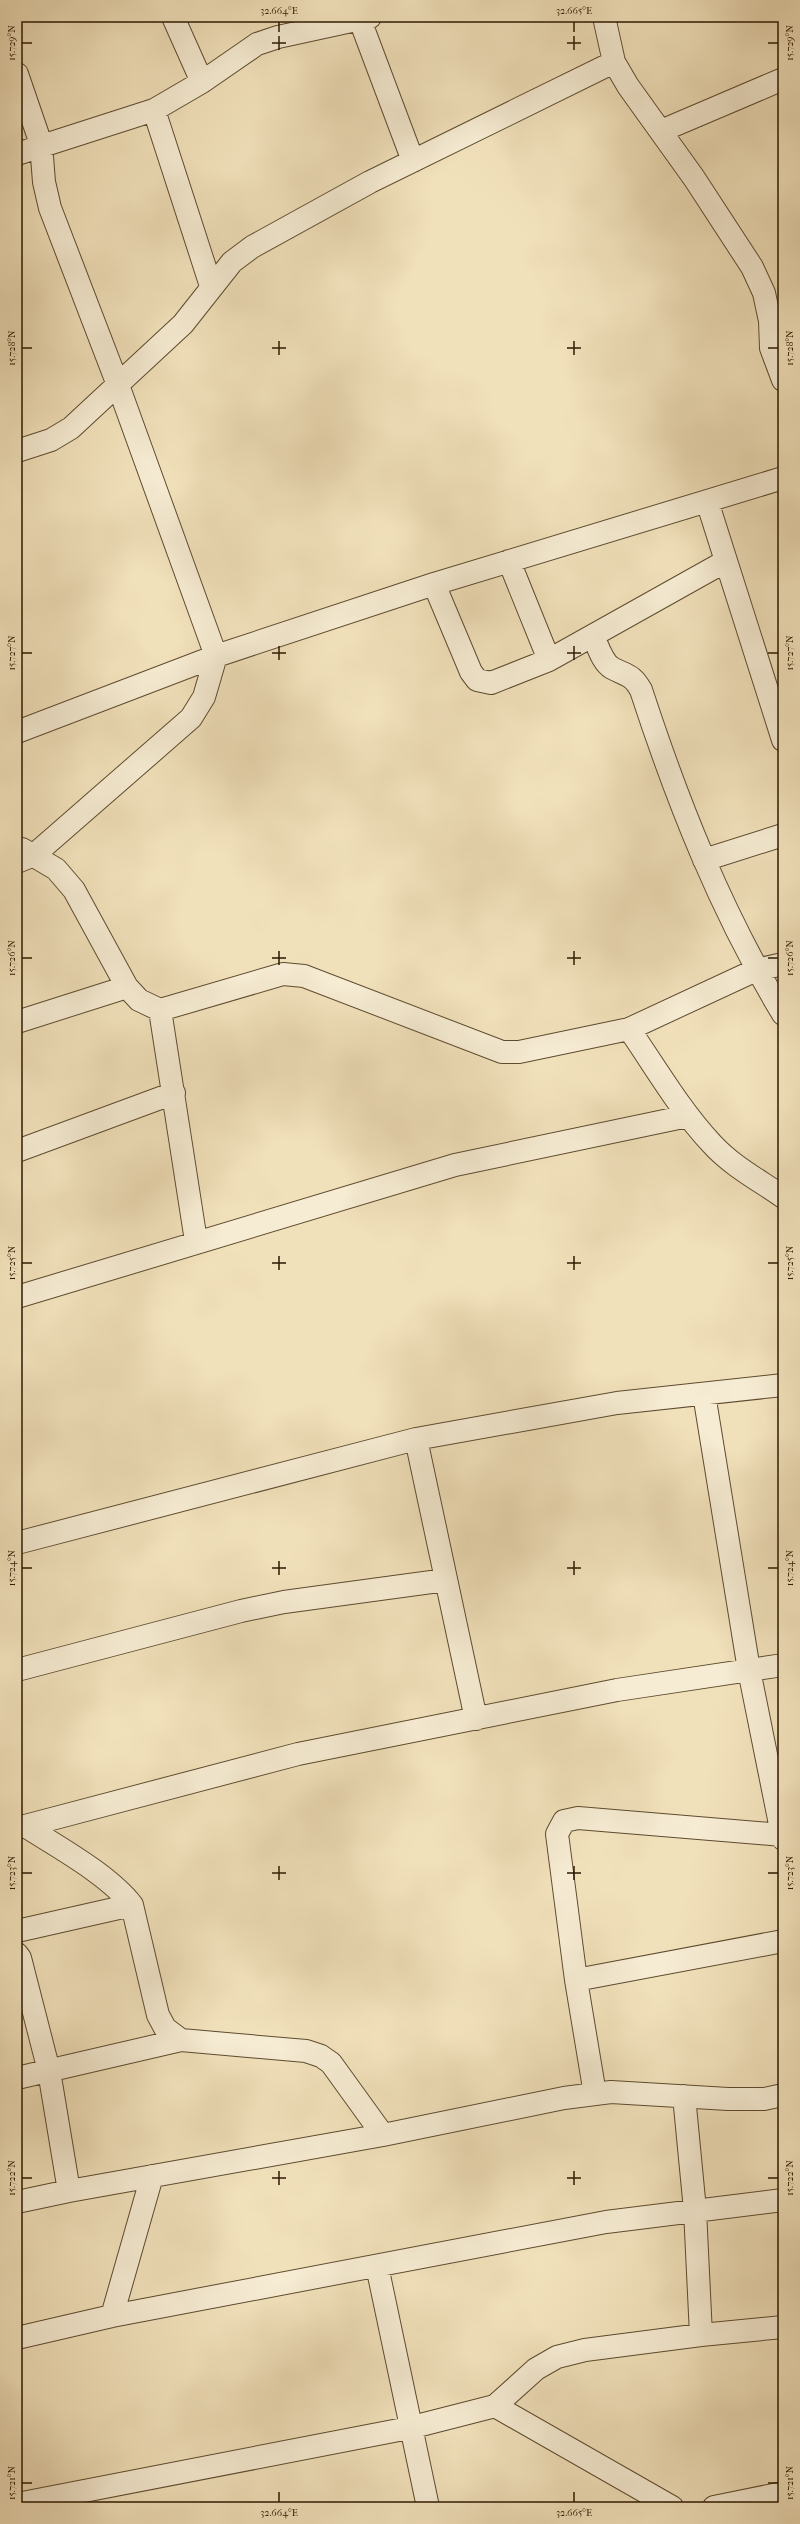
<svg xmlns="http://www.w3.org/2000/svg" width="800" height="2524" font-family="'IM FELL French Canon',serif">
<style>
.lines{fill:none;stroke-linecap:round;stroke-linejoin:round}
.minor-casing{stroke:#5e4b2f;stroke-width:24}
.minor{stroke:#f6ecd3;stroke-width:22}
.ticks{fill:none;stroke:#2d1900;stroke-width:1.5}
.neatline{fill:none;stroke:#2d1900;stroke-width:1.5}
.ticks-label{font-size:10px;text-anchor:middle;fill:#2d1900}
</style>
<rect width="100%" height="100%" fill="#f1e1bb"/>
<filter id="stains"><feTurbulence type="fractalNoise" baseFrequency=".005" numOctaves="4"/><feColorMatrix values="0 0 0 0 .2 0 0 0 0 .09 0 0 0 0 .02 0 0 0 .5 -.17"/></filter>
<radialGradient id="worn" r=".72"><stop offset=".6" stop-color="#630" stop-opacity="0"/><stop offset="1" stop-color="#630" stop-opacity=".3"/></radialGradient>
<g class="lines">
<defs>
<path id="minor" d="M173,17L202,82
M604,17L614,62L628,86L694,178L752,267L764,293L770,321L771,348L783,380
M360,20L413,161
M17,74L41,144L44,182L50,208L118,385L216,656L204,697L191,718L34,855L17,862
M154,110L211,286
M661,131L783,79
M17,154L154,110L202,82L257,44L278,37L370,17
M17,451L51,440L71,428L183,324L232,262L252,247L370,182L614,62
M707,501L783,740
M509,561L549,660
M434,584L471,672L477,680L491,683L549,660L726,561
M593,636C598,646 602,662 612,668C627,676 632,674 641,690C678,803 721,912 783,1014
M17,732L216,656L434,584L783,478
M22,849L56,869L74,890L127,987L139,1000L160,1010L283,974L304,976L502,1052H519L629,1029L756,970L783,964
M704,860L783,835
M160,1010L196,1241
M17,1022L127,987
M629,1029C656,1068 680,1110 712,1144C732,1166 759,1180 783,1197
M17,1151L174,1093
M17,1297L455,1165L688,1116
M704,1394L749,1670L783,1839
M416,1439L476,1719
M17,1543L416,1439L617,1403L783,1385
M17,1670L241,1611L284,1602L446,1580
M25,1826L298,1754L617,1690L783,1665
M17,1828L25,1826C58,1847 109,1875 132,1905L158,2015L165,2028L181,2040L306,2051L321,2056L331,2063L383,2135L564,2098L611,2092L728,2099H764L783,2095
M17,1931L132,1905
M17,1954L20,1958L49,2071L69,2191
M576,1980L783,1941
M17,2078L181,2040
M595,2094L576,1980L557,1834L564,1821L578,1818L782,1835
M684,2096L695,2210L701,2335
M17,2202L69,2191L383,2135
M377,2266L428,2507
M112,2316L152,2176
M17,2338L112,2316L606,2222L783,2200
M495,2406L672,2507
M17,2504L409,2428L495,2406L536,2369L557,2357L585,2350L701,2335L783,2327
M714,2507L783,2493"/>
</defs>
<use href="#minor" class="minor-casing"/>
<use href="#minor" class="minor"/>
</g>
<path class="ticks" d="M279,22V32M574,22V32M279,36V50M574,36V50M22,43H32M272,43H286M567,43H581M768,43H778M279,341V355M574,341V355M22,348H32M272,348H286M567,348H581M768,348H778M279,646V660M574,646V660M22,653H32M272,653H286M567,653H581M768,653H778M279,951V965M574,951V965M22,958H32M272,958H286M567,958H581M768,958H778M279,1256V1270M574,1256V1270M22,1263H32M272,1263H286M567,1263H581M768,1263H778M279,1561V1575M574,1561V1575M22,1568H32M272,1568H286M567,1568H581M768,1568H778M279,1866V1880M574,1866V1880M22,1873H32M272,1873H286M567,1873H581M768,1873H778M279,2171V2185M574,2171V2185M22,2178H32M272,2178H286M567,2178H581M768,2178H778M22,2483H32M768,2483H778M279,2492V2502M574,2492V2502"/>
<rect width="800" height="2524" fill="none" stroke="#f1e1bb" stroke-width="44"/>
<rect x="22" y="22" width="756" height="2480" class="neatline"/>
<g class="ticks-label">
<text x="279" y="14">32.664°E</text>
<text x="574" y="14">32.665°E</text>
<text transform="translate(11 43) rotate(-90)" y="4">15.729°N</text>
<text transform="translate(789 43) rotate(-90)" y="4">15.729°N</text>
<text transform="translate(11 348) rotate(-90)" y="4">15.728°N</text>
<text transform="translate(789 348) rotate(-90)" y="4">15.728°N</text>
<text transform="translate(11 653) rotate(-90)" y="4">15.727°N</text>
<text transform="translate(789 653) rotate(-90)" y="4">15.727°N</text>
<text transform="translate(11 958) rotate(-90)" y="4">15.726°N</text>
<text transform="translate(789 958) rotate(-90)" y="4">15.726°N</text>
<text transform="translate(11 1263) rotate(-90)" y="4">15.725°N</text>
<text transform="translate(789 1263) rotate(-90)" y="4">15.725°N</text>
<text transform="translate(11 1568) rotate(-90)" y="4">15.724°N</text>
<text transform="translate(789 1568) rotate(-90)" y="4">15.724°N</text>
<text transform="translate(11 1873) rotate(-90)" y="4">15.723°N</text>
<text transform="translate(789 1873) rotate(-90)" y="4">15.723°N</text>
<text transform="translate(11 2178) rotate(-90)" y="4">15.722°N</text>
<text transform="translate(789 2178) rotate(-90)" y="4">15.722°N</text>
<text transform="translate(11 2483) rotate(-90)" y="4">15.721°N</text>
<text transform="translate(789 2483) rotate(-90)" y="4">15.721°N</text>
<text x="279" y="2516">32.664°E</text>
<text x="574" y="2516">32.665°E</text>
</g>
<rect width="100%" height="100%" filter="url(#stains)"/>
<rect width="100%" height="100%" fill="url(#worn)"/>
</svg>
